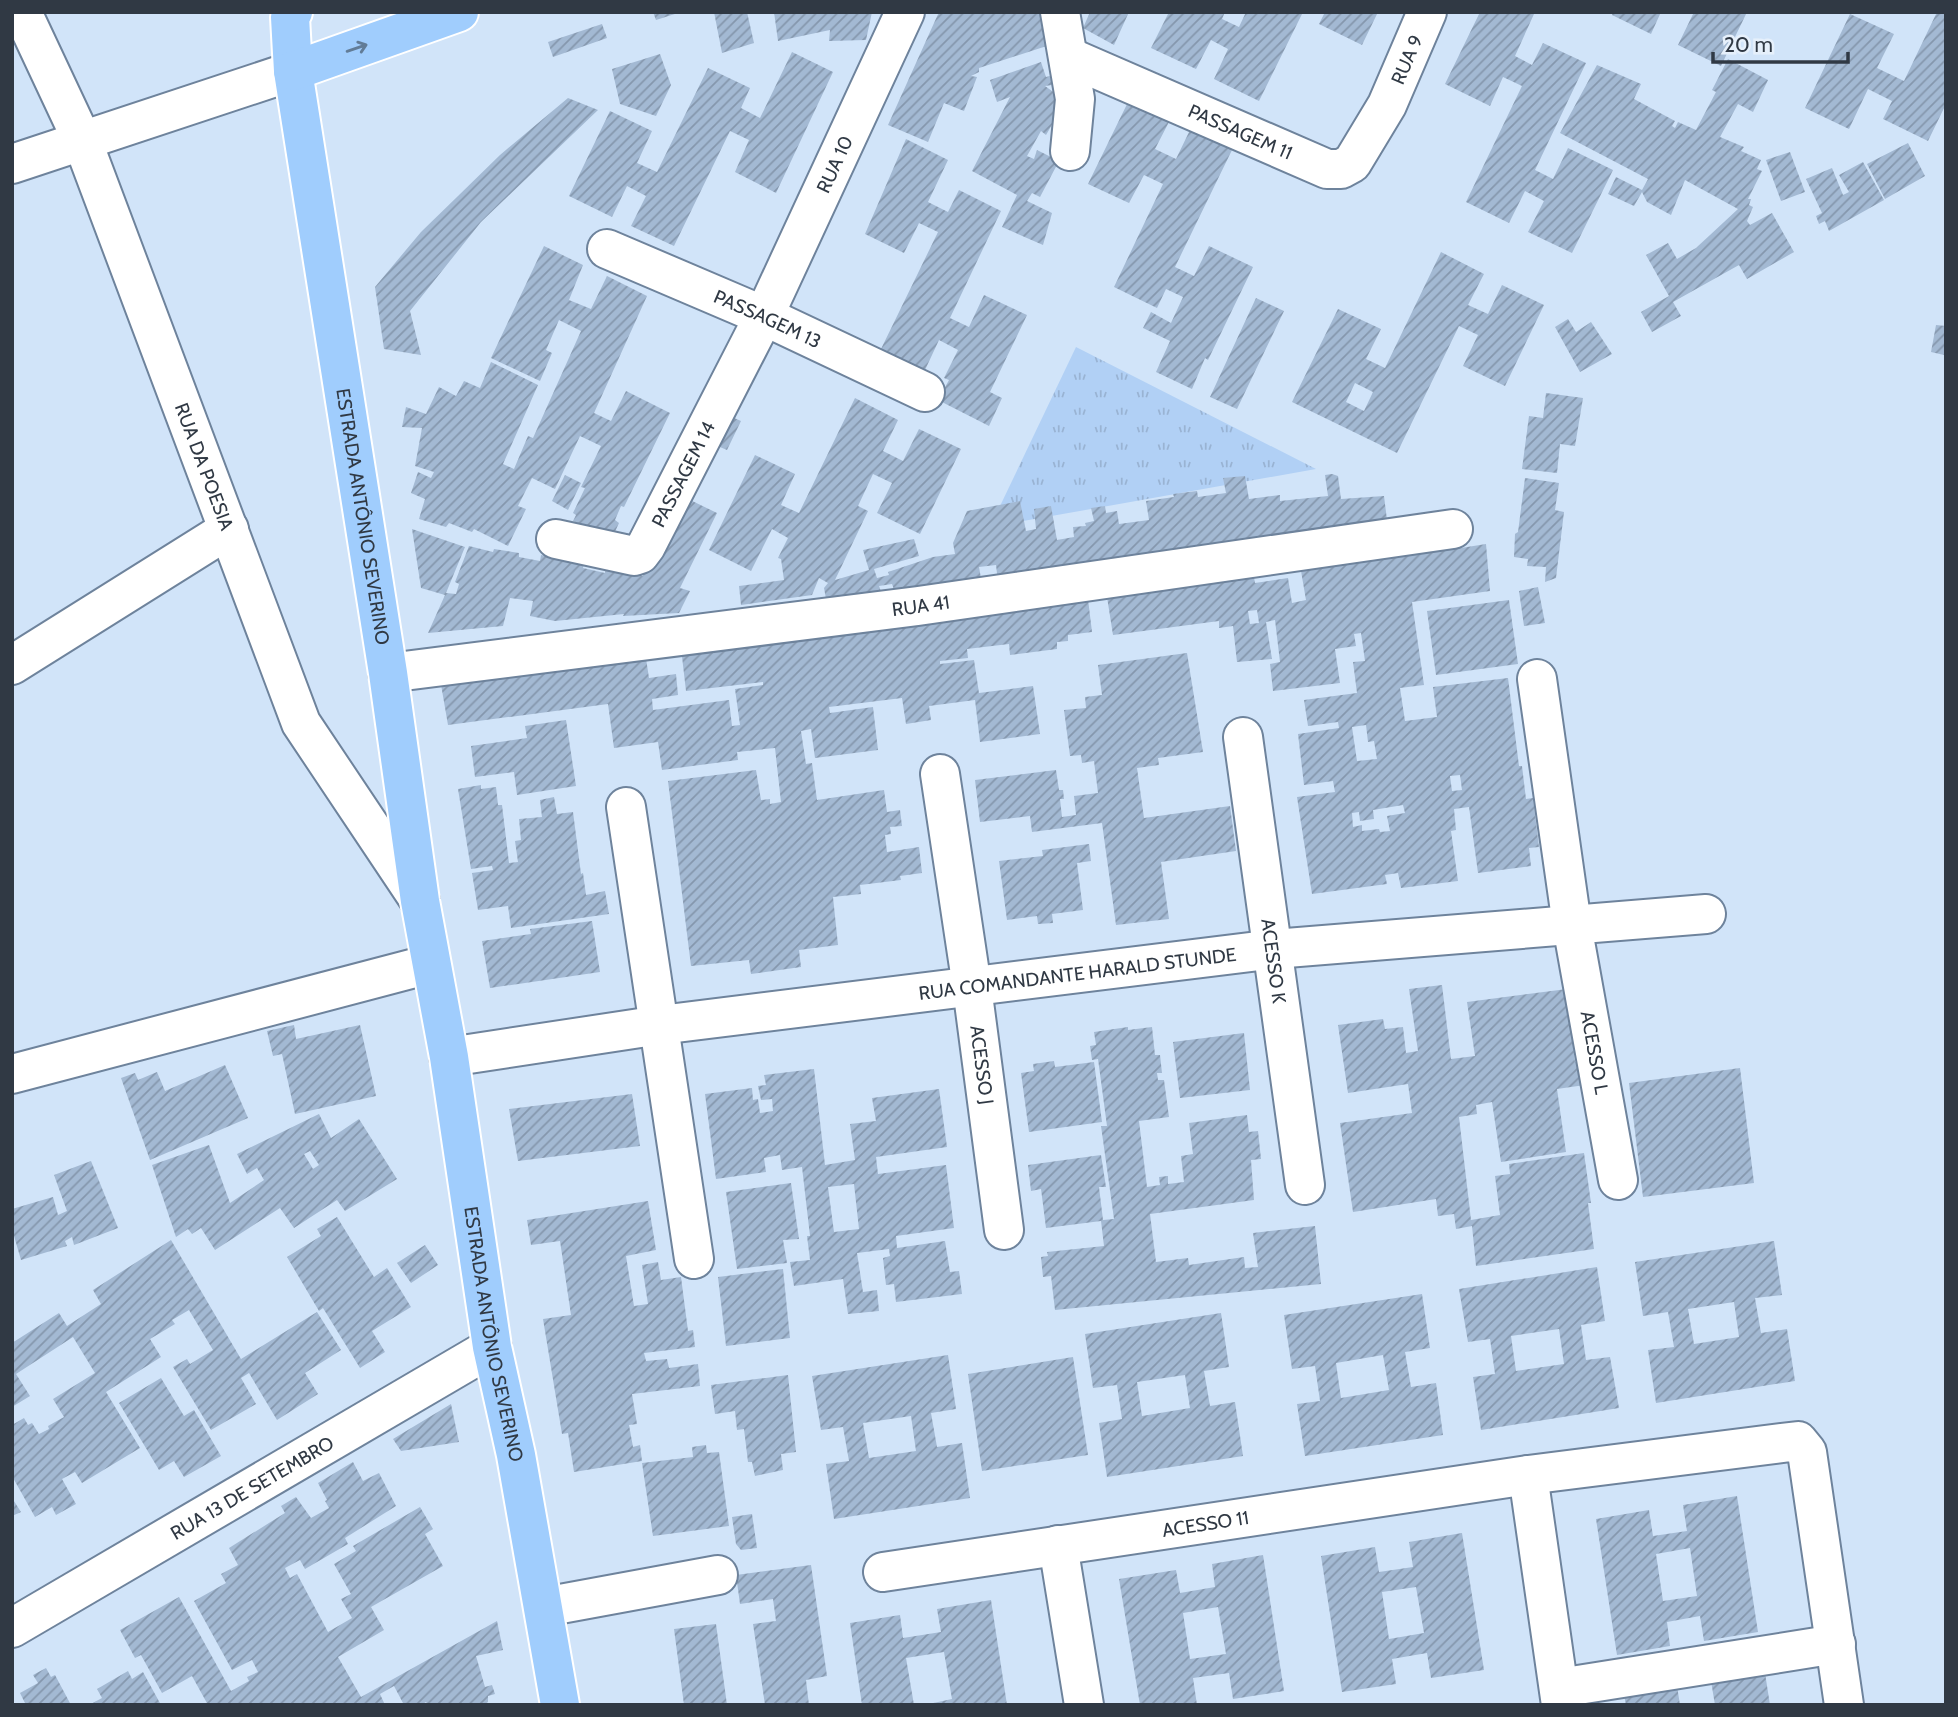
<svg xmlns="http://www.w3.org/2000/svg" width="1958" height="1717" font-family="Cabin,sans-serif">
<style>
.grass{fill:url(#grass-tufts)}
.building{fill:url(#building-hatch);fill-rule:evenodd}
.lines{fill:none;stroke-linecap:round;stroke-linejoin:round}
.minor-casing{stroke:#6e839c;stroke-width:42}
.major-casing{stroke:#fff;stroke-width:42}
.minor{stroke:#fff;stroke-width:38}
.major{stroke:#a0cdfd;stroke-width:38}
.oneway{stroke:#627c97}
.labels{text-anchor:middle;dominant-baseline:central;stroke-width:5;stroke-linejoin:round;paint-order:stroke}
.street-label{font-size:19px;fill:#303944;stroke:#e6f0fb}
</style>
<defs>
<pattern id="grass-tufts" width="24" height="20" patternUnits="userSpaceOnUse" patternTransform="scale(1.75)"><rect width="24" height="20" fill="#b1d0f5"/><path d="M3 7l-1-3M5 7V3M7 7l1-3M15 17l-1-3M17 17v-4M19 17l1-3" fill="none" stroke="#99b3d3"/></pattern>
<pattern id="building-hatch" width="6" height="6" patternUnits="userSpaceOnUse" patternTransform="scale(1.75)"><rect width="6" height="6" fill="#a3b9d3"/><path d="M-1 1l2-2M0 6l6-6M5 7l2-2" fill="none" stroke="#8597ad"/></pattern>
</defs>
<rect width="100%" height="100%" fill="#d1e4f9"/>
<path class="grass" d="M1076,347L1316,469L990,527Z"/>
<path class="building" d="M653,12H678V13L656,20Z
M714,12H747L754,43L722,53Z
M774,12H872L866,40L829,41L830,30L778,41Z
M939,12H1049L1059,42L979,68V72L971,76L977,77L964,111L944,103L928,142L888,125Z
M1090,12H1129L1114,45L1083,28Z
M1169,12H1225L1222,19L1239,27L1246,12H1303L1259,101L1214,79L1228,49L1211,40L1196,69L1151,48Z
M1325,12H1378L1362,45L1319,24Z
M1480,12H1530L1534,14L1515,56L1532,65L1543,43L1586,63L1535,170L1553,179L1568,148L1613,170L1572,253L1528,232L1544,201L1525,191L1509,223L1466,202L1522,86L1503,77L1490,106L1445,84Z
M1613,12H1661L1651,34L1612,15Z
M1694,12H1747L1721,66L1678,45Z
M1937,12H1946V104L1928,141L1883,119L1892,101L1868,89L1849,129L1805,108L1850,14L1894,34L1877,68L1904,81Z
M602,24L607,38L553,57L548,42Z
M792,52L833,72L776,193L735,172L749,140L730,131L674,246L631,226L646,196L627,186L612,217L569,196L610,111L652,131L637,163L657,172L708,68L750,88L741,108L760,118Z
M660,54L671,85L656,116L620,104L612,69Z
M1728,59L1768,80L1753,112L1738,104L1720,137L1744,147L1741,151L1761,160L1757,169L1762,171L1748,199H1751L1749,205L1753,207L1747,221L1750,225L1772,213L1794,252L1747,279L1739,265L1673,302L1681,316L1652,332L1641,312L1669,296L1646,255L1668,243L1677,259L1696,248L1738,209L1685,180L1671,215L1647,202L1642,192L1634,206L1608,194L1616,177L1642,190L1648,179L1560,133L1597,65L1641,84L1634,99L1675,121L1672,126L1675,128L1678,122L1696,130L1716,92L1712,90Z
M1041,62L1046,77L1050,76L1052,85L1045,86L1066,101L1046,135L1041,131L1027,156L1034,159L1037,150L1059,161L1040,197L1032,193L1027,201L1052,213L1043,245L1002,227L1017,195L972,171L1010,97L997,102L990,80Z
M568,98L598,110L481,222L410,311L421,355L384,349L375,287L421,232L458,196L500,155Z
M1129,100L1170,120L1155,149L1176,159L1190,130L1232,150L1175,267L1194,276L1209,246L1253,267L1208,360L1205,358L1192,389L1156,372L1170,341L1143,328L1151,312L1171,323L1183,297L1166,289L1157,308L1114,287L1163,184L1144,175L1129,203L1088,184Z
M906,139L948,160L928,202L948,212L959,190L1001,211L950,318L969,327L984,295L1027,315L990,392L1002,398L989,426L938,400L949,380L944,378L958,350L939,340L925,370L881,349L938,232L919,223L904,253L865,234Z
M1908,143L1925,176L1885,199L1867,164Z
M1790,152L1805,192L1781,201L1766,160Z
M1863,162L1884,200L1829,231L1825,221L1819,224L1816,216L1822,213L1806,179L1832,168L1843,195L1849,192L1839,175Z
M544,246L583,265L569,300L591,309L607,276L647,296L594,413L611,421L626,391L670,413L624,507L621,506L615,520L619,523L613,536L605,537L573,521L576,515L573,513L585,488L581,487L601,446L580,436L555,489L532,478L518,506L526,509L508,546L474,529L472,532L449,523L446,527L419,519L425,499L411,493L418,472L431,478L434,472L415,466L422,428L402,427L406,407L426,414L439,387L456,396L464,381L480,388L491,362L538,385L503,464L514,469L528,436L533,438L581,331L559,320L546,350L552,353L540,381L491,358Z
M1441,252L1484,274L1468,305L1488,314L1502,285L1544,305L1505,386L1463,366L1478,335L1459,326L1397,453L1292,402L1338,309L1381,329L1366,359L1385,368ZM1355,383L1373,392L1364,411L1346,402Z
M1256,298L1284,311L1237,409L1210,397Z
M1568,319L1576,332L1591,322L1612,354L1580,372L1555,327Z
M1936,325L1946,326L1944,355L1931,352Z
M1546,393L1583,398L1575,446L1560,444L1557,473L1522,469L1529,416L1543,418Z
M855,398L898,420L883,451L903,461L919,429L961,449L920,534L877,513L892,483L873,474L858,506L868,511L835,580L869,570L863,550L914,539L919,556L874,569L877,578L889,575L888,572L933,557L955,554L953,543L967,511L1020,501L1026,531L1036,529L1034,509L1051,506L1057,540L1074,537L1073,527L1086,526L1085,523L1094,521L1091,508L1105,506L1106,513L1117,511L1119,524L1149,520L1146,501L1174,497L1173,494L1197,491L1198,497L1226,493L1223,478L1245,476L1249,499L1280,495V501L1328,496L1325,475L1332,474L1338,476L1341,499L1384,496L1388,528L998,582L996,565L979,567L982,584L896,595L892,584L879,586L883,597L827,604L824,588L828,583L819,578L812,595L741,605L739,586L784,580L781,559L778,558L788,538L772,529L751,571L709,550L755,455L795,474L781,505L799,513Z
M723,413L741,421L727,450L708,442Z
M565,475L581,483L568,510L552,501Z
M1525,478L1559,483L1555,510L1564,512L1556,578L1545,582L1546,567L1527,566L1528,559L1514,557L1515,534L1518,532Z
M682,496L717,513L680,588L690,591L679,613L623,616L624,614L555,621L530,616L533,601L510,598L503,626L428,633L445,595L421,588L412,529L465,547L446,593L456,594L459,584L455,582L469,546L493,552L494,549L519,553V557L540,561L541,555L584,564L583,568L605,573L606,568L643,576Z
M1459,540L1461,548L1486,544L1490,591L1412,602L1424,685L1400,688L1405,721L1437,717L1433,687L1508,678L1519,766H1522L1526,799L1533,798L1539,847L1529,848L1531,866L1478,873L1469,807L1454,809L1456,830L1451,831L1458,881L1401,888L1398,873L1385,875L1387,884L1312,894L1297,797L1335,792L1333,781L1304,785L1298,734L1339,728L1338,722L1308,726L1304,700L1357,693L1353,662L1365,661L1361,633L1354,634L1356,646L1335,649L1340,683L1273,691L1270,664L1280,662L1275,620L1266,622L1272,659L1237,662L1233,626L1219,628V621L1113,635L1107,597L1194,587L1193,582L1253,572L1255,583L1288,578L1292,603L1306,600L1301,571L1322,568L1321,561ZM1257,610L1259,623L1250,624L1248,611ZM1366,725L1368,742L1374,741L1377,759L1357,761L1352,727ZM1460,775L1462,790L1452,791L1450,776ZM1403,805L1405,813L1387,816L1390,831L1380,832L1379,829L1362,831V825L1353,827L1352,813L1359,812L1360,821L1374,819L1373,810Z
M1538,587L1545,623L1524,626L1519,591Z
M1088,599L1092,632L1068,635V641L1057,642V649L1010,655L1009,644L967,649L968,658L940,661V664L974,660L979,693L1033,686L1040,734L980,742L975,700L929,706L931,720L906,724L902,698L829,707L830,713L873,707L878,750L815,758L811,729L801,731L806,764L812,763L817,800L884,790L887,812L900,810L902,826L890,827L891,834L885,835L887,852L919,847L922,873L900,876L901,880L860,885L861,894L833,897L838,945L799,950L801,967L751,974L749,960L691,966L668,781L756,770L761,800L770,799V804L781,802L775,748L737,752L738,760L662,770L658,742L614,748L608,704L448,725L439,673L645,652L649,678L676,674L678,695L652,699L653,710L729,700L732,726L740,725L735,689L763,685V682L686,691L681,648Z
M1509,600L1518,664L1436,675L1427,611Z
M1187,653L1203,752L1158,758L1159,765L1137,768L1144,818L1230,806L1236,851L1161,862L1169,919L1116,925L1102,823L1032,832L1030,816L980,822L975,780L1056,770L1059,790H1063L1064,799H1060L1062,817L1076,815L1074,796L1098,793L1094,761L1082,763L1081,755L1070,756L1064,710L1086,708L1085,697L1102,695L1098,665Z
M566,720L576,786L517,795L514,772L475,777L471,746L527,738L525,726Z
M481,785V789L496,787L498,805H502L509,863L518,862L515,841L521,840L519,819L542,817L540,800L554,797L557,814L573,812L581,874L583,873L586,895L605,891L609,914L511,928L508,906L478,910L472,873L493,870L492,866L471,869L458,789Z
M1089,844L1091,861L1077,863L1083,910L1052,914L1053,923L1038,924L1037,916L1007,920L999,861L1043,856L1042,850Z
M592,921L600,972L490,988L482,941L531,934L530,929Z
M1442,985L1451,1059L1475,1056L1467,1002L1567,989L1575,1062L1581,1061L1585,1085L1557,1089L1566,1152L1501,1162L1492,1102L1476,1105L1477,1114L1459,1117L1471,1220L1500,1215L1495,1176L1510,1174L1509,1164L1584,1153L1591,1203H1588L1594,1249L1476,1266L1472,1226L1456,1229L1454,1214L1438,1216L1436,1199L1353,1212L1340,1123L1412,1113L1408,1084L1348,1093L1338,1025L1383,1019L1385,1029L1403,1027L1406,1053L1418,1051L1409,989Z
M294,1025L296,1039L360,1025L376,1096L295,1114L282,1054L273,1056L267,1031Z
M1128,1027V1030L1152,1027L1155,1055H1160L1162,1073H1157L1158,1080H1164L1169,1117L1139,1121L1147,1187L1160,1185L1159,1177L1168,1176V1184L1184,1182L1181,1156L1193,1154L1189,1123L1247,1115L1249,1132L1258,1131L1261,1159L1251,1160L1254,1200L1150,1214L1156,1262L1188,1258L1189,1265L1244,1257L1245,1268L1258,1267L1253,1233L1315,1226L1321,1284L1055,1310L1051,1276L1043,1277L1041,1257L1048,1256L1047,1252L1104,1246L1101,1221L1046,1228L1041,1189L1031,1191L1028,1165L1101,1155L1106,1187H1099L1103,1220L1114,1219L1101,1126H1107L1098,1059L1092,1060L1090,1046L1096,1045L1094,1032Z
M1244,1033L1250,1090L1180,1098L1173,1042Z
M1054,1061L1055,1067L1094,1062L1102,1122L1029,1132L1021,1073L1034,1071L1033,1064Z
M225,1065L248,1118L150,1160L121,1078L135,1073L138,1080L157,1072L165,1091Z
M1740,1068L1754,1183L1643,1197L1629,1083Z
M814,1069L825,1165L855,1160L850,1124L876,1121L872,1098L939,1089L947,1147L876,1157L878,1174L946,1165L954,1228L896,1236L897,1248L945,1241L950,1272L959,1271L962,1294L896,1302L894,1284L886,1285L883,1258L890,1256L889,1249L857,1253L863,1292L877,1290L879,1311L848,1314L843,1279L794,1286L790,1262L810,1260L807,1236H810L802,1167L782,1170L780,1155L764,1158L766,1172L716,1179L705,1094L752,1088L753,1100L758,1099L760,1113L773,1111L772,1099L761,1100L758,1086L766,1085L764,1075ZM854,1184L859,1229L834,1232L828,1187Z
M632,1094L640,1146L518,1161L509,1109Z
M319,1114L331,1138L359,1119L397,1179L345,1211L337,1200L294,1228L280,1208L215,1250L201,1228L192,1234L188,1229L176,1237L152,1165L209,1145L230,1203L264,1180L257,1168L247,1174L237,1154ZM310,1151L319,1165L313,1169L304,1154Z
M91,1161L118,1228L74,1245L72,1237L65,1241L67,1246L21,1260L12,1229V1209L53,1197L58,1215L67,1211L54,1175Z
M791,1183L799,1239L783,1240L787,1263L737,1269L726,1192Z
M648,1201L656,1250L626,1256L634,1306L648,1304L642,1265L658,1262L661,1280L681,1277L688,1331L693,1330L695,1347L644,1353L646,1361L667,1359L669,1368L698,1364L700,1386L632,1394L637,1424L629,1425L633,1447L640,1445L642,1461L574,1472L568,1433L562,1434L543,1319L571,1315L560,1241L531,1245L527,1220Z
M337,1217L374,1277L387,1268L411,1307L372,1331L385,1352L360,1368L323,1308L319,1311L287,1257L321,1236L317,1229Z
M171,1240L241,1359L317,1312L341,1350L305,1373L318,1394L277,1420L249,1373L241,1378L256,1404L211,1430L173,1367L187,1359L190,1364L213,1350L189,1310L172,1320L175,1324L150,1339L161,1357L106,1392L140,1448L82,1483L75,1472L62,1479L76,1504L56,1515L52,1507L35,1517L12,1476V1425L24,1418L28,1425L32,1423L39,1434L49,1429L48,1426L64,1417L53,1399L95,1373L73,1337L16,1374L30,1396L12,1407V1343L59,1313L67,1326L101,1304L93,1290Z
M1774,1241L1782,1295L1755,1298L1761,1333L1787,1329L1795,1381L1656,1403L1648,1350L1674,1347L1668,1312L1643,1316L1635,1262ZM1734,1302L1739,1337L1694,1344L1688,1309Z
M425,1245L438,1265L411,1283L397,1263Z
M1597,1267L1605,1321L1581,1325L1586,1360L1610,1357L1619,1408L1481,1430L1473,1377L1495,1374L1490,1339L1468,1342L1459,1289ZM1559,1329L1564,1364L1516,1371L1511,1336Z
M783,1269L790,1338L726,1346L718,1277Z
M1422,1294L1430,1348L1405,1352L1411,1387L1436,1383L1443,1435L1305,1456L1297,1404L1320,1401L1315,1366L1292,1369L1284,1315ZM1383,1355L1389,1390L1341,1398L1336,1363Z
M1221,1313L1229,1367L1204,1371L1210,1406L1235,1402L1243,1456L1107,1477L1099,1423L1122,1419L1117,1385L1093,1388L1085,1334ZM1185,1375L1190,1408L1142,1416L1137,1382Z
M948,1355L956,1409L931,1413L937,1447L962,1443L970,1498L834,1519L826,1464L849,1461L843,1427L821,1430L812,1376ZM911,1416L916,1451L869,1458L863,1423Z
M1073,1357L1088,1455L982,1471L968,1374Z
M788,1375L796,1452L781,1454L783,1470L755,1476L752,1462H748L744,1429L737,1430L735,1411L715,1414L711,1385Z
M161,1378L184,1416L194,1410L221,1456L184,1477L174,1461L159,1470L119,1403Z
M451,1404L459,1442L401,1451L393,1439Z
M706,1445L707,1453L719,1452L729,1526L653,1536L642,1463L693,1457L692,1447Z
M353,1462L363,1481L379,1473L396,1506L345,1538L348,1544L305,1569L300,1560L285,1568L290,1578L297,1574L328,1632L352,1618L341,1599L351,1594L334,1564L356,1551L353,1546L420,1507L433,1529L425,1534L443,1566L371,1607L384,1630L338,1657L361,1697L497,1621L503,1650L476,1656L485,1687L492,1685L495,1694L488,1696V1702L484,1705H428L426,1702L421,1705H404L394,1686L380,1694L385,1705H208L192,1676L162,1693L141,1655L135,1658L120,1630L179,1597L231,1691L249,1681L247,1677L258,1672L252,1660L232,1670L194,1601L226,1583L221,1574L238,1565L229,1548L285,1513L281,1506L296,1497L311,1518L329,1508L325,1501L327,1500L318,1483Z
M1737,1496L1758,1632L1704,1641L1700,1616L1667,1622L1670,1646L1617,1655L1596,1519L1649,1510L1653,1536L1687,1531L1683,1505ZM1690,1548L1697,1596L1663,1601L1656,1554Z
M12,1498L21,1512L12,1516Z
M752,1514L757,1548L741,1550L736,1544L732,1517Z
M1462,1533L1484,1670L1431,1678L1427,1653L1392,1659L1396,1684L1342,1692L1321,1556L1375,1547L1379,1572L1413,1567L1409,1542ZM1416,1587L1424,1633L1389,1639L1382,1592Z
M1263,1555L1284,1691L1233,1699L1229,1673L1193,1678L1197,1705H1140L1119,1579L1176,1570L1180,1593L1215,1587L1212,1564ZM1218,1607L1226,1654L1190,1659L1183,1613Z
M811,1565L827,1676L806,1680L809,1705H765L753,1624L776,1621L773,1599L740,1604L736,1575Z
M991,1600L1007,1705H924L952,1699L944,1652L906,1658L914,1705H862L850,1623L900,1615L903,1638L941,1632L937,1609Z
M716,1624L727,1705H684L674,1629Z
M46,1668L51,1677L55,1675L71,1705H26L20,1693L38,1683L33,1675Z
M128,1671L132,1679L143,1672L161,1705H89L102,1698L97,1689Z
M1765,1673L1770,1705H1715L1711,1681Z
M1677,1686L1680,1705H1626L1624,1695Z"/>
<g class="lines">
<defs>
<g id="minor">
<path id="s1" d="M22,12L82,140L301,723L420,901"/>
<path d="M1060,12L1075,99L1070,151"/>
<path id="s2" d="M1069,57L1327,169H1341L1352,163L1387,105L1427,12"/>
<path d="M12,164L293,71"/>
<path id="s3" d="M607,249L764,316L925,392"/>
<path id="s4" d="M556,539L634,556L640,554L646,546L764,316L905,12"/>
<path d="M12,665L229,529"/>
<path id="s5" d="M388,673L918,606L1453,529"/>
<path id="s6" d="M1537,679L1572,925L1618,1180"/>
<path id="s7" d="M1243,737L1305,1185"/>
<path id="s8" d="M940,774L972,987L1004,1230"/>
<path d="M626,807L694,1259"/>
<path id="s9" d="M449,1057L660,1025L1274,949L1706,914"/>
<path d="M12,1074L430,964"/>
<path d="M1528,1475L1561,1705"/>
<path d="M1058,1545L1084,1705"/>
<path id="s10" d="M883,1572L1528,1475L1798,1441L1807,1452L1844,1705"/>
<path d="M544,1607L718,1575"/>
<path id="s11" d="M12,1628L492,1347"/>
<path d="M1559,1688L1836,1644"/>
</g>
<g id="major">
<path id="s12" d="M293,12L290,17L293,71L388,673L420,901L449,1057L492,1347L516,1455L560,1705"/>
<path d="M293,71L459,12"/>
</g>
</defs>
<use href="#minor" class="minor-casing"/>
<use href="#major" class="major-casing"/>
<use href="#minor" class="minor"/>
<use href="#major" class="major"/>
</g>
<defs><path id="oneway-shaft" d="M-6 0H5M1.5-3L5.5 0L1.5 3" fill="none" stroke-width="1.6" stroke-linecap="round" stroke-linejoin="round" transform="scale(1.75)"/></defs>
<use class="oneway" href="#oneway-shaft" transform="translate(357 48) rotate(-19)"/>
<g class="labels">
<g class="street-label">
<text stroke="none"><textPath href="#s2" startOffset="425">RUA 9</textPath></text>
<text stroke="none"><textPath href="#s2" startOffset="187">PASSAGEM 11</textPath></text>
<text stroke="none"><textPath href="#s4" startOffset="522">RUA 10</textPath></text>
<text stroke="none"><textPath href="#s3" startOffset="175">PASSAGEM 13</textPath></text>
<text stroke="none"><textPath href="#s1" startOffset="490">RUA DA POESIA</textPath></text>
<text stroke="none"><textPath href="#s4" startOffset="177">PASSAGEM 14</textPath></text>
<text stroke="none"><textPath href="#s12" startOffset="511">ESTRADA ANTÔNIO SEVERINO</textPath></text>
<text stroke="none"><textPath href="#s5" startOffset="537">RUA 41</textPath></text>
<text stroke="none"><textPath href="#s7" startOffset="226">ACESSO K</textPath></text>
<text stroke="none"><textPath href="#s9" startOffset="634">RUA COMANDANTE HARALD STUNDE</textPath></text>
<text stroke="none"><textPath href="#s6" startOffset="378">ACESSO L</textPath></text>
<text stroke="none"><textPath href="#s8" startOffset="294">ACESSO J</textPath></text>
<text stroke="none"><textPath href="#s12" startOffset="1339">ESTRADA ANTÔNIO SEVERINO</textPath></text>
<text stroke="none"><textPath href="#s11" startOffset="278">RUA 13 DE SETEMBRO</textPath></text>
<text stroke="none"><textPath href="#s10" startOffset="326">ACESSO 11</textPath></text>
</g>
</g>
<rect width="1958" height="1717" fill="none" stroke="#303944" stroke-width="28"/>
<path d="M1713 52v10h135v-10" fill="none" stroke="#303944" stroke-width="3.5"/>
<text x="1724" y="52" font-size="21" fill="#303944" stroke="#e6f0fb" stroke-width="5" paint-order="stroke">20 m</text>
</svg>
